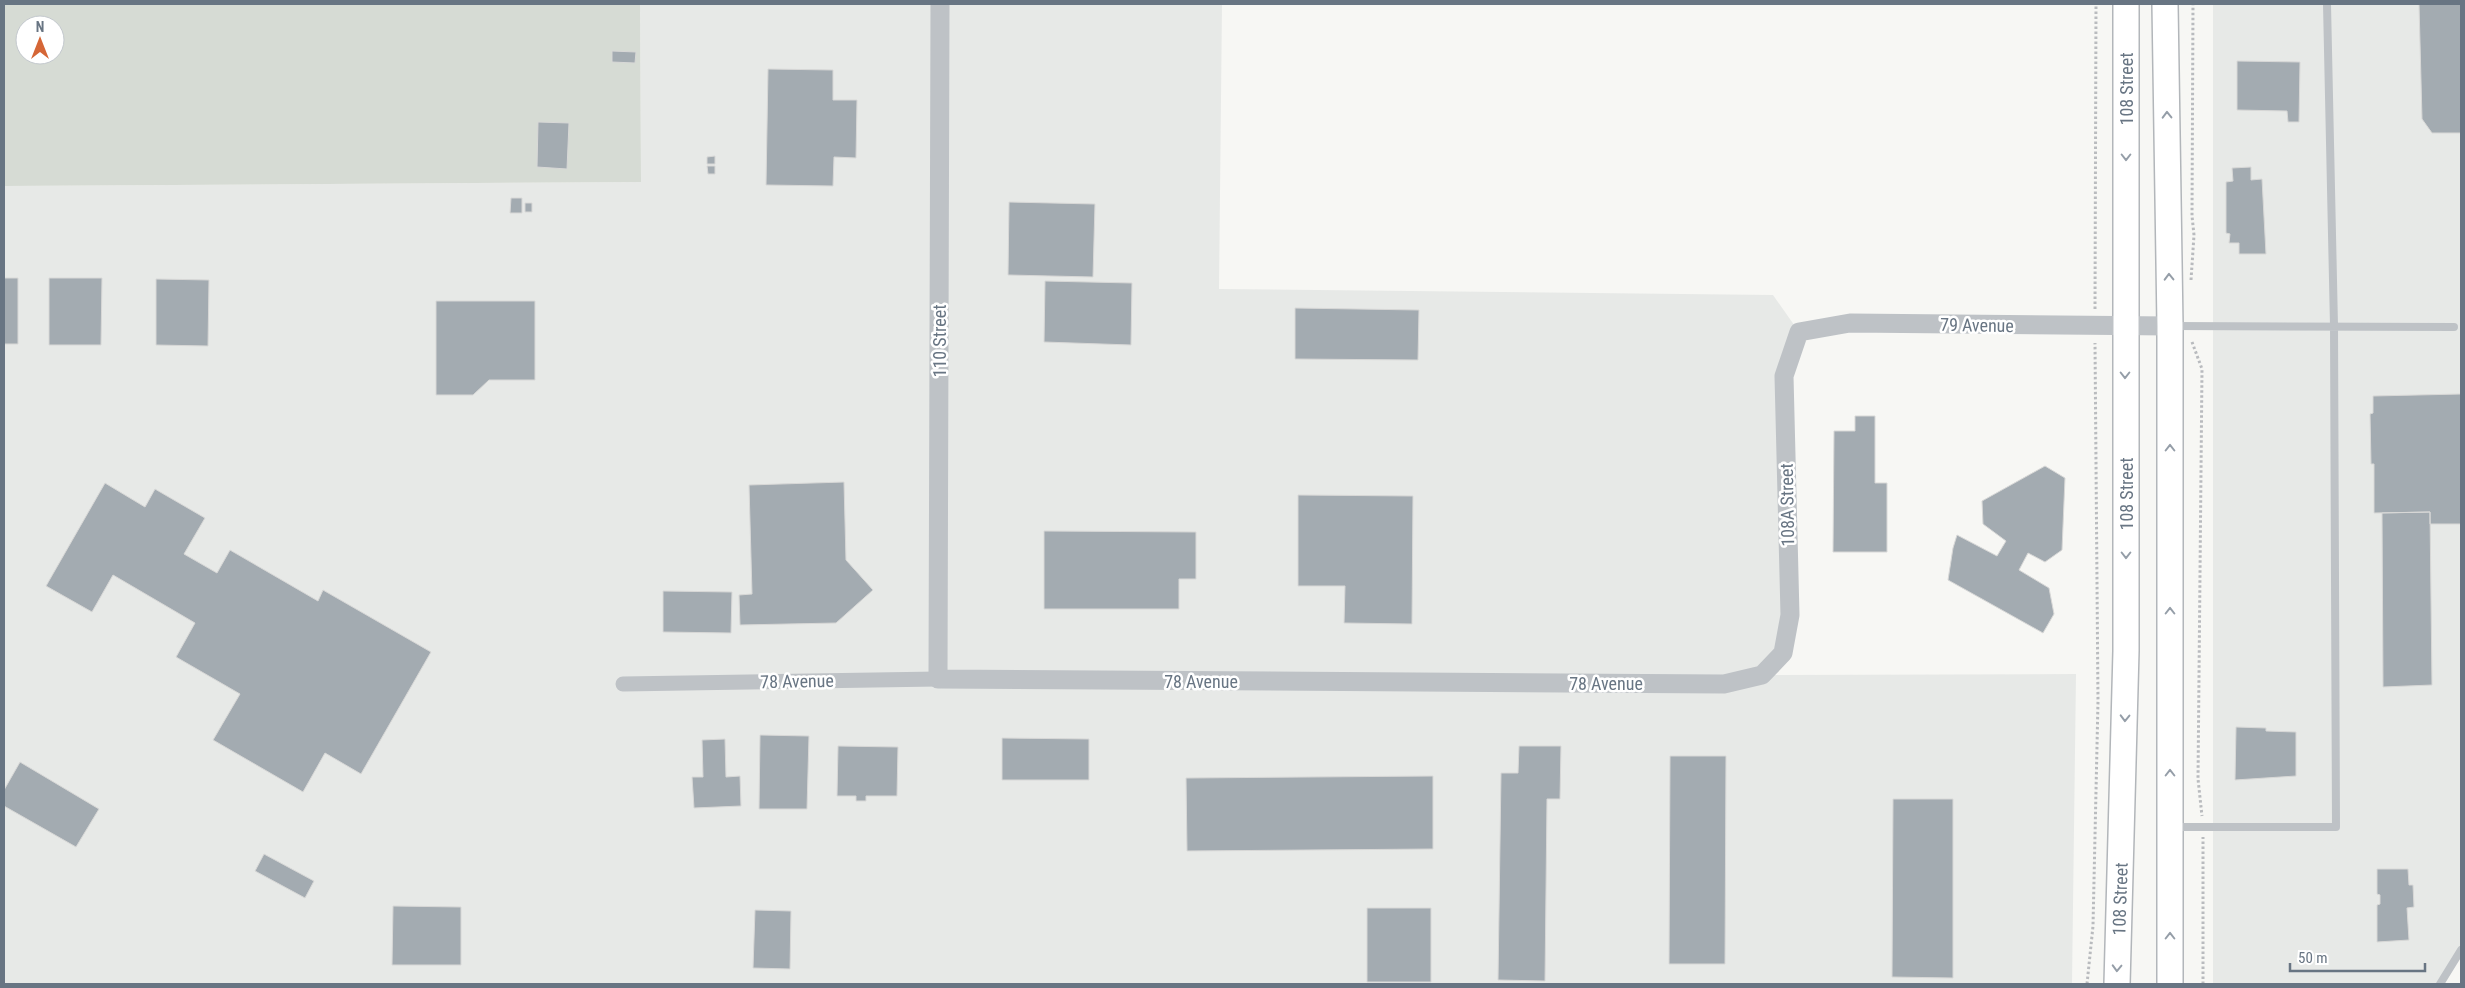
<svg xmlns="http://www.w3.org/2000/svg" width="2465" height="988" font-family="'Roboto Condensed',sans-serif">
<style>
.built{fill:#e7e9e7}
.green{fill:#d6dbd4;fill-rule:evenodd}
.building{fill:#a3abb1;stroke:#d8d8d7}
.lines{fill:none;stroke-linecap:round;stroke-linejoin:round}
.primary-casing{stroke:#b2b6ba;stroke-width:28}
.path{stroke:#b9bbbe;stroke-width:3;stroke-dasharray:2.5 2.5;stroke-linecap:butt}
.service{stroke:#bec2c6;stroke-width:8}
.minor{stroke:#bec2c6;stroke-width:15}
.tertiary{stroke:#bec2c6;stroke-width:19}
.primary{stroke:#fff;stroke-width:25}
.oneway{stroke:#959ea8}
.labels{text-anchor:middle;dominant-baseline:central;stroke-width:5;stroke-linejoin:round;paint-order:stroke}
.street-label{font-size:18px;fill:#687583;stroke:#fff}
</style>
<rect width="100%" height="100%" fill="#f7f7f4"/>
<path class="built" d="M640,4H1222L1219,289L1773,295L1799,332L1784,376L1783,653L1762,675L2076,674L2072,984H4V186L641,182Z
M2213,4H2461V950L2440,984H2213Z"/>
<path class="green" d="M4,4H640L641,182L4,186ZM25,25H55V55H25Z"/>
<path class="building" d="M2419,4H2461V133H2432L2422,119Z
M612,51L636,52L635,63L612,62Z
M2237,61L2300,62L2299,122H2288L2287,111L2237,110Z
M768,69L833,70V100H857L856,158L834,157L833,186L766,185Z
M538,122L569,123L567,169L537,167Z
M715,156V164H707V157Z
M707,166H715V174H708Z
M2251,167V180L2262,179L2266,254H2239V243H2229L2230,234L2226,233V182L2233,181L2232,168Z
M511,198H522V213H510Z
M1009,202L1095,204L1093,277L1008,275Z
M525,203H532V212H525Z
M4,278H18V344H4Z
M49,278H102L101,345H49Z
M156,279L209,280L208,346L156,345Z
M1045,281L1132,283L1131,345L1044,342Z
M436,301H535V380H489L473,395H436Z
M1295,308L1419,310L1418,360L1295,359Z
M2461,394V524H2430V512L2374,513V464H2371L2370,414L2373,413V396Z
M1855,416H1875V483H1887V552H1833L1834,431H1855Z
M2045,466L2065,478L2062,550L2045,562L2028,553L2019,570L2049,588L2054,614L2043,633L1948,580L1953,548L1957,535L1997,556L2006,541L1983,524L1982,501Z
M844,482L846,560L873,590L836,623L740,625L739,595L752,594L749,485Z
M105,483L145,507L155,489L205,518L184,554L217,573L230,550L318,601L323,590L431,652L361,774L325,753L303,792L213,740L240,694L176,657L195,623L113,575L92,612L46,586Z
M1298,495L1413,496L1412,624L1344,623L1345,586H1298Z
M2430,512L2432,685L2383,687L2382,513Z
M1044,531L1196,532V579H1179V609H1044Z
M663,591L732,592L731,633L663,632Z
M2236,727L2266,728V731L2296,732V776L2235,780Z
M760,735L809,736L807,809H759Z
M1002,738L1089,739V780H1002Z
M725,739L726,777L740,776L741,806L694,808L692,777H703L702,740Z
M838,746L898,747L897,796H866V801H856V796H837Z
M1519,746H1561L1560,799H1547L1545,981L1498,980L1501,773H1518Z
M1670,756H1726L1725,964H1669Z
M20,762L99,809L76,847L4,806V790Z
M1433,776V849L1187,851L1186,778Z
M1893,799H1953V978L1892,977Z
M264,854L314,881L305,898L255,871Z
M2377,869H2408L2409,885H2413L2414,907L2407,908L2409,940L2377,942V905L2380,904V895L2377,894Z
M393,906L461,907V965H392Z
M1367,908H1431V982H1367Z
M755,910L791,911L790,969L753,968Z"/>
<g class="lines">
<defs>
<path id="primary" d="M2165,4L2170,326V984
M2117,984L2126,651V4"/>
</defs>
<use href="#primary" class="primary-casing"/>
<path class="path" d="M2191,280L2194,235L2192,216L2193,4
M2095,309L2096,4
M2192,342L2202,369L2198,779L2202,816
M2087,984L2093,926L2098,701L2095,343
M2203,984V837"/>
<path class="service" d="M2174,326L2454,327
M2173,827H2336L2334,326L2327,4
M2440,984L2461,950"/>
<path class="minor" d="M623,684L938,679"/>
<path class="tertiary" d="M940,4L938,679L1724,684L1762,675L1783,653L1790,615L1784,376L1799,332L1850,323L2170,326"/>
<use href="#primary" class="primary"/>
</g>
<defs><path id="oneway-chevron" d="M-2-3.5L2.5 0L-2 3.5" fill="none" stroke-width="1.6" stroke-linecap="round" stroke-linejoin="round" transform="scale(1.25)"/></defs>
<g class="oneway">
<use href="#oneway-chevron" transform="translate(2167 115) rotate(-91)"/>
<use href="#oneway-chevron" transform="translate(2126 157) rotate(90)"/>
<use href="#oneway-chevron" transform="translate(2169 277) rotate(-91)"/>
<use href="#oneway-chevron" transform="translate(2125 375) rotate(90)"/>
<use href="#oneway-chevron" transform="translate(2170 448) rotate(-90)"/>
<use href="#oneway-chevron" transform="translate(2126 555) rotate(90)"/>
<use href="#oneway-chevron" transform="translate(2170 611) rotate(-90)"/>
<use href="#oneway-chevron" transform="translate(2125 718) rotate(91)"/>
<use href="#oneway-chevron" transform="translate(2170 773) rotate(-90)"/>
<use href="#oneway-chevron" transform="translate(2170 936) rotate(-90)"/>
<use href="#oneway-chevron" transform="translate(2117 968) rotate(92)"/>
</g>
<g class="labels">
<g class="street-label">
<text transform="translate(2126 89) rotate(-90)">108 Street</text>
<text transform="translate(1977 325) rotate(1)">79 Avenue</text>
<text transform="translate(939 341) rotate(-90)">110 Street</text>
<text transform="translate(2126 494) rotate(-90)">108 Street</text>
<text transform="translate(1787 505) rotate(-91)">108A Street</text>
<text transform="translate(797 681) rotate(-1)">78 Avenue</text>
<text x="1201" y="681">78 Avenue</text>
<text x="1606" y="683">78 Avenue</text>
<text transform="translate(2120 899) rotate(-88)">108 Street</text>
</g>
</g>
<rect width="2465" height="988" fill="none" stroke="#687583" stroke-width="10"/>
<g transform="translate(40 40)"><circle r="24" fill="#ffffff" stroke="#c3c8cd"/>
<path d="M0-4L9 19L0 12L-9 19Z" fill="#d56636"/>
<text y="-8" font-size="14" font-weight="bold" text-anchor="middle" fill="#687583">N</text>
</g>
<path d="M2290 963v8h135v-8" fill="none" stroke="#687583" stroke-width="2.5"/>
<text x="2298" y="963" font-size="15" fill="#687583" stroke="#ffffff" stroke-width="4" paint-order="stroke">50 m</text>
</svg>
